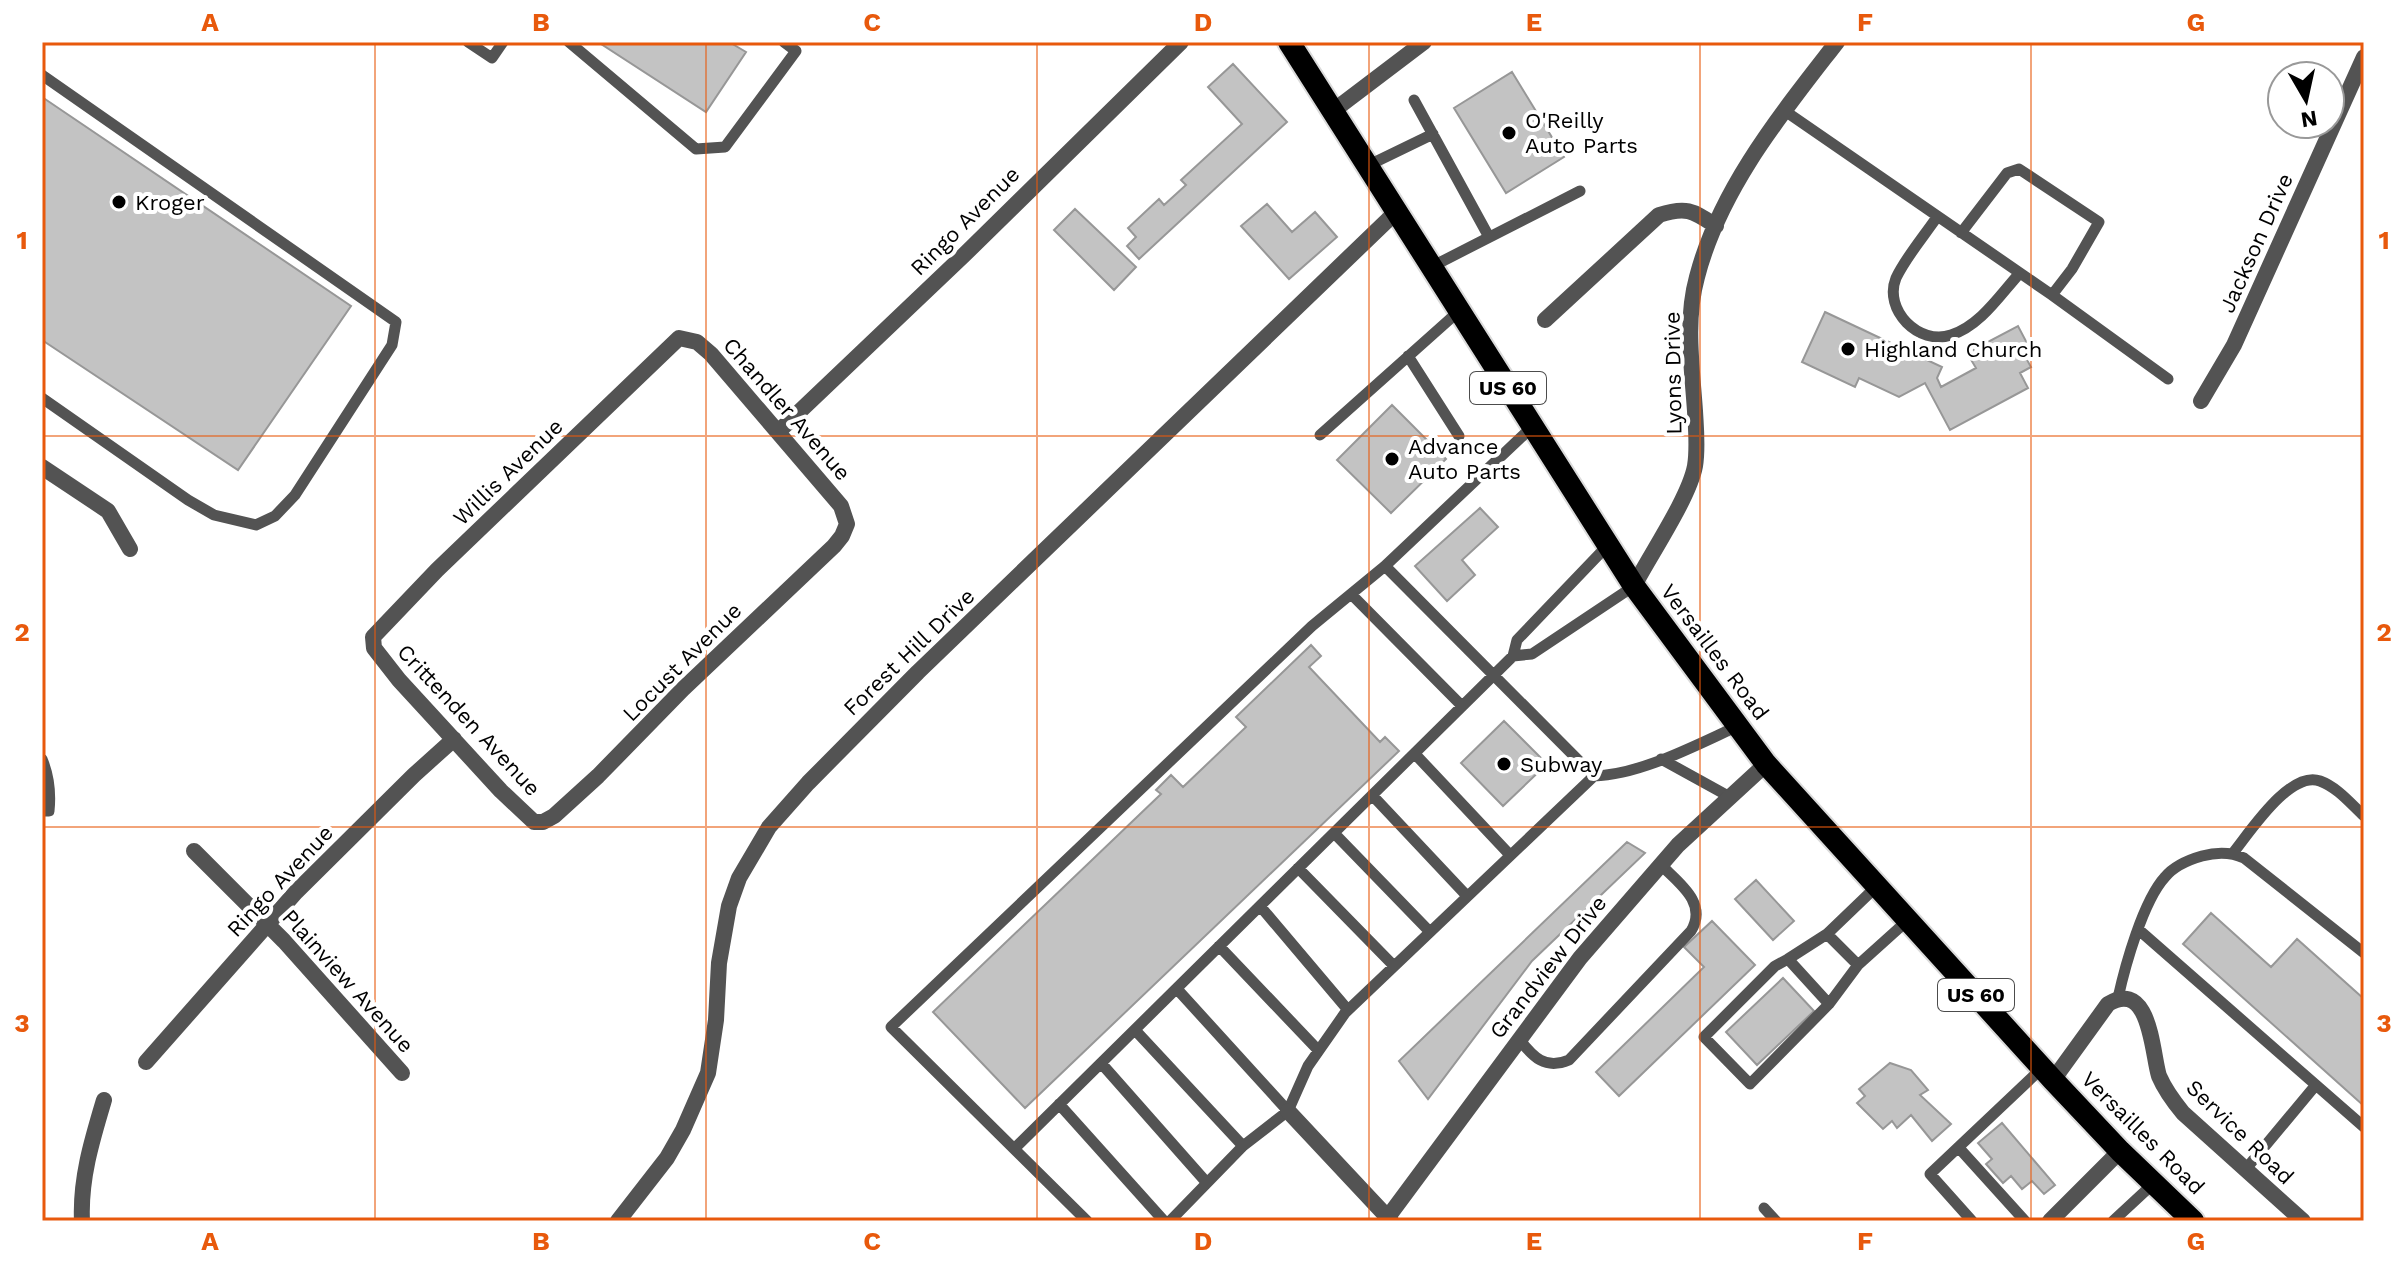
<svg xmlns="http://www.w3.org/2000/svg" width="2406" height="1263" font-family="'Work Sans',sans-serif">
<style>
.building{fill:#c3c3c3;stroke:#979797;stroke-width:2}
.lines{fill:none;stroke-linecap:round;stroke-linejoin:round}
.trunk-casing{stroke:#dbdbdb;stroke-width:26}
.service{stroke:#535353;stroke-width:11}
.minor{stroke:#535353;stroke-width:16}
.trunk{stroke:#000;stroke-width:22}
.grid{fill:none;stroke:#e8590c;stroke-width:2;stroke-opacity:0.55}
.poi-dot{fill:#000;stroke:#fff;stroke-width:3}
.labels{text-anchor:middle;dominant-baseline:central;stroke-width:8;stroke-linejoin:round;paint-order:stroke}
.shield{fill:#fff;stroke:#4c4c4c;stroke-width:2}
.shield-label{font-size:20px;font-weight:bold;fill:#000}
.poi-label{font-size:22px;fill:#000;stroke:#fff;text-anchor:start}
.street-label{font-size:22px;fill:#000;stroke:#fff}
.neatline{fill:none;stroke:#e8590c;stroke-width:3}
.grid-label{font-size:26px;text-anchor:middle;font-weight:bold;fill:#e8590c}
</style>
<rect width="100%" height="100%" fill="#fff"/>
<path class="building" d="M598,42H729L746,52L706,112Z
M1233,64L1287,122L1139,259L1127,246L1136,237L1128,228L1159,199L1164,205L1186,185L1181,180L1242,124L1208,87Z
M1512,72L1564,157L1506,193L1454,108Z
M42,97L351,306L238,470L42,340Z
M1267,204L1292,232L1315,212L1337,237L1289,279L1241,226Z
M1075,209L1136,267L1114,290L1054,230Z
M1825,312L1942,367L1937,378L1941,387L1976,368L1967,353L2018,326L2028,345L2021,349L2031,367L2020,373L2028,388L1950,430L1925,383L1899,397L1859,378L1855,387L1802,362Z
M1392,405L1446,459L1391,513L1337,460Z
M1480,508L1498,527L1462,560L1475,575L1447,601L1415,566Z
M1311,645L1321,656L1309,667L1380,742L1385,737L1399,751L1025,1108L933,1012L1161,794L1156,790L1171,775L1183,787L1246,727L1236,717Z
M1504,721L1547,764L1503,806L1461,763Z
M1627,842L1645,853L1532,961L1428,1099L1399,1061Z
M1756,880L1794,921L1773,940L1735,899Z
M2211,913L2271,967L2297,939L2364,999V1106L2183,944Z
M1712,921L1755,965L1619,1096L1596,1072L1704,967L1684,947Z
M1783,978L1814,1011L1757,1065L1726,1032Z
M1890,1063L1911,1070L1928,1090L1920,1095L1951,1124L1932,1141L1911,1115L1897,1128L1892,1121L1883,1129L1857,1103L1865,1096L1859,1089Z
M2002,1123L2055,1185L2044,1194L2032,1181L2022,1189L2011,1176L2003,1183L1986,1164L1992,1159L1978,1143Z"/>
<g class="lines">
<defs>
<path id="trunk" d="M1289,42L1634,586L1766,764L2053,1080L2120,1151L2193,1221"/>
</defs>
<use href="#trunk" class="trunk-casing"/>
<path class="service" d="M468,42L492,58L503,42
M569,42L696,149L725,147L796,51L784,42
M42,75L396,322L392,345L295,495L275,516L256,525L214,515L188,500L42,398
M1414,100L1489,237
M1785,111L2052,295L2168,379
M1367,166L1433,134
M1937,217C1924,236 1906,257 1896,278C1883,310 1919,346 1951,335C1980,326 2000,295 2019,274
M1961,233L2007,173L2019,169L2099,222L2072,269L2052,295
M1431,267L1580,191
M1408,356L1459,436
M1532,427L1385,566L1594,776C1640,775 1696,745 1738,726
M1320,435L1459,311
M1351,594L1462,706
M1513,656L1532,654L1634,586
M1415,754L1510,855
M42,759C49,776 51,792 49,811H42
M1661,759L1730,797
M1372,795L1467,896
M1334,833L1430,932
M2233,853C2250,832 2290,770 2320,781C2337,787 2351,804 2364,816
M1298,868L1394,966
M1877,886L1827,934L1858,965L1908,920
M1260,906L1348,1010
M2139,930L2364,1127
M1827,934L1788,959L1829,1004L1858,965
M1219,946L1318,1050
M1788,959L1775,966L1704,1037L1750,1084L1829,1004
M1177,989L1288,1111
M2118,998C2125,966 2143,901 2165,877C2174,866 2188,860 2202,856C2217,852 2231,852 2244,858L2364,953
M1135,1030L1243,1146
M1519,1039C1533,1057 1545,1070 1569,1060L1691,931C1708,903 1679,883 1661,865
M1101,1063L1207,1183
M1059,1104L1164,1221
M1015,1148L1513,656L1517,640L1608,545
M1959,1148L2025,1221
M2245,1170L2315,1086
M1764,1208L1776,1221
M1087,1221L891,1027L1312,626L1385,566
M1170,1221L1243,1146L1288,1111L1308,1066L1345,1013L1594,776
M1972,1221L1930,1174L2042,1068
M2113,1221L2154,1183"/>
<path class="minor" d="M1333,111L1424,42
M1545,320L1659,215C1687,206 1693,211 1716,226
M679,338L697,342L711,354L841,506L847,524L842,536L834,546L683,689L598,776L554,816L543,822H534L501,791L399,680L374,648L373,637L437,570Z
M2201,401L2234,345L2364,57
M779,431L964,255L1181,42
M42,467L108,511L130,549
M1634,586C1650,555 1689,498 1695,466C1698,448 1696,429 1695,411C1692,367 1685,320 1697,277C1720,188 1782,113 1837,42
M194,851L284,941L402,1073
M146,1062L296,892L414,775L454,739
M2053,1080L2108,1004C2151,978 2152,1055 2159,1076C2165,1090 2174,1102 2183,1113L2303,1221
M1288,1111L1391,1221
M1388,1217L1580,958L1678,845L1766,764
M82,1221C80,1179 92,1140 104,1100
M618,1221L667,1158L683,1130L708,1073L716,1020L719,963L729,906L739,878L769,827L808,783L918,672L1396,212
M2050,1221L2120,1151"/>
<use href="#trunk" class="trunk"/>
</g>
<path class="grid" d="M375,42V1221M706,42V1221M1037,42V1221M1369,42V1221M1700,42V1221M2031,42V1221M42,436H2364M42,827H2364"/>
<g class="poi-dot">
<circle cx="1509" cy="133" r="8"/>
<circle cx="119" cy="202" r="8"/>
<circle cx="1848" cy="349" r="8"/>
<circle cx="1392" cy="459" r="8"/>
<circle cx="1504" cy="764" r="8"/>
</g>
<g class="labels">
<g class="shield">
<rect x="1470" y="372" width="76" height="32" rx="6"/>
<rect x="1938" y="979" width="76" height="32" rx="6"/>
</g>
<g class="shield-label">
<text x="1508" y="388">US 60</text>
<text x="1976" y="995">US 60</text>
</g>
<g class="poi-label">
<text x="1525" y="120">O'Reilly<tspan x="1525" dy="25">Auto Parts</tspan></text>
<text x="135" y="202">Kroger</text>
<text x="1864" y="349">Highland Church</text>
<text x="1408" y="446">Advance<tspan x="1408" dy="25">Auto Parts</tspan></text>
<text x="1520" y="764">Subway</text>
</g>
<g class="street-label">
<text transform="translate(965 221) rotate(-45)">Ringo Avenue</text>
<text transform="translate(2256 243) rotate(-66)">Jackson Drive</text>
<text transform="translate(1673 373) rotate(-91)">Lyons Drive</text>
<text transform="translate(787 409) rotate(49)">Chandler Avenue</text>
<text transform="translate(508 472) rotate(-44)">Willis Avenue</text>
<text transform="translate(909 652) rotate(-44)">Forest Hill Drive</text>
<text transform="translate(1715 652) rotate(53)">Versailles Road</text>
<text transform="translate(682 662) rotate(-45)">Locust Avenue</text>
<text transform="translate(469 720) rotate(47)">Crittenden Avenue</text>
<text transform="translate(280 881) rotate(-47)">Ringo Avenue</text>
<text transform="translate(1548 967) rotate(-52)">Grandview Drive</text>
<text transform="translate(348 981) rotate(48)">Plainview Avenue</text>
<text transform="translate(2240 1132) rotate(44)">Service Road</text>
<text transform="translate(2143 1133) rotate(45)">Versailles Road</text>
</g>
</g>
<rect width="2406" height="1263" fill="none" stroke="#ffffff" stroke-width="88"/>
<g transform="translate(2306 100) rotate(171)"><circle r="38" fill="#ffffff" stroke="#999999" stroke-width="2"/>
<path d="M0-6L14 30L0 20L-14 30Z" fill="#000000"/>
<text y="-12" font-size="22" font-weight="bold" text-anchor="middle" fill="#000000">N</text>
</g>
<rect x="44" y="44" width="2318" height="1175" class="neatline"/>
<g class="grid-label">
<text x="210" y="31">A</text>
<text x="541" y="31">B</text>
<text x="872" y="31">C</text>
<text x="1203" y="31">D</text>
<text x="1534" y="31">E</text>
<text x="1865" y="31">F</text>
<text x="2196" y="31">G</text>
<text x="22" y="249">1</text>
<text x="2384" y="249">1</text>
<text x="22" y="641">2</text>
<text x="2384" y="641">2</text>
<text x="22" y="1032">3</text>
<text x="2384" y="1032">3</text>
<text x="210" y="1250">A</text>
<text x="541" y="1250">B</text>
<text x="872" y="1250">C</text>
<text x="1203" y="1250">D</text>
<text x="1534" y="1250">E</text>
<text x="1865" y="1250">F</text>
<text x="2196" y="1250">G</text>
</g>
</svg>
